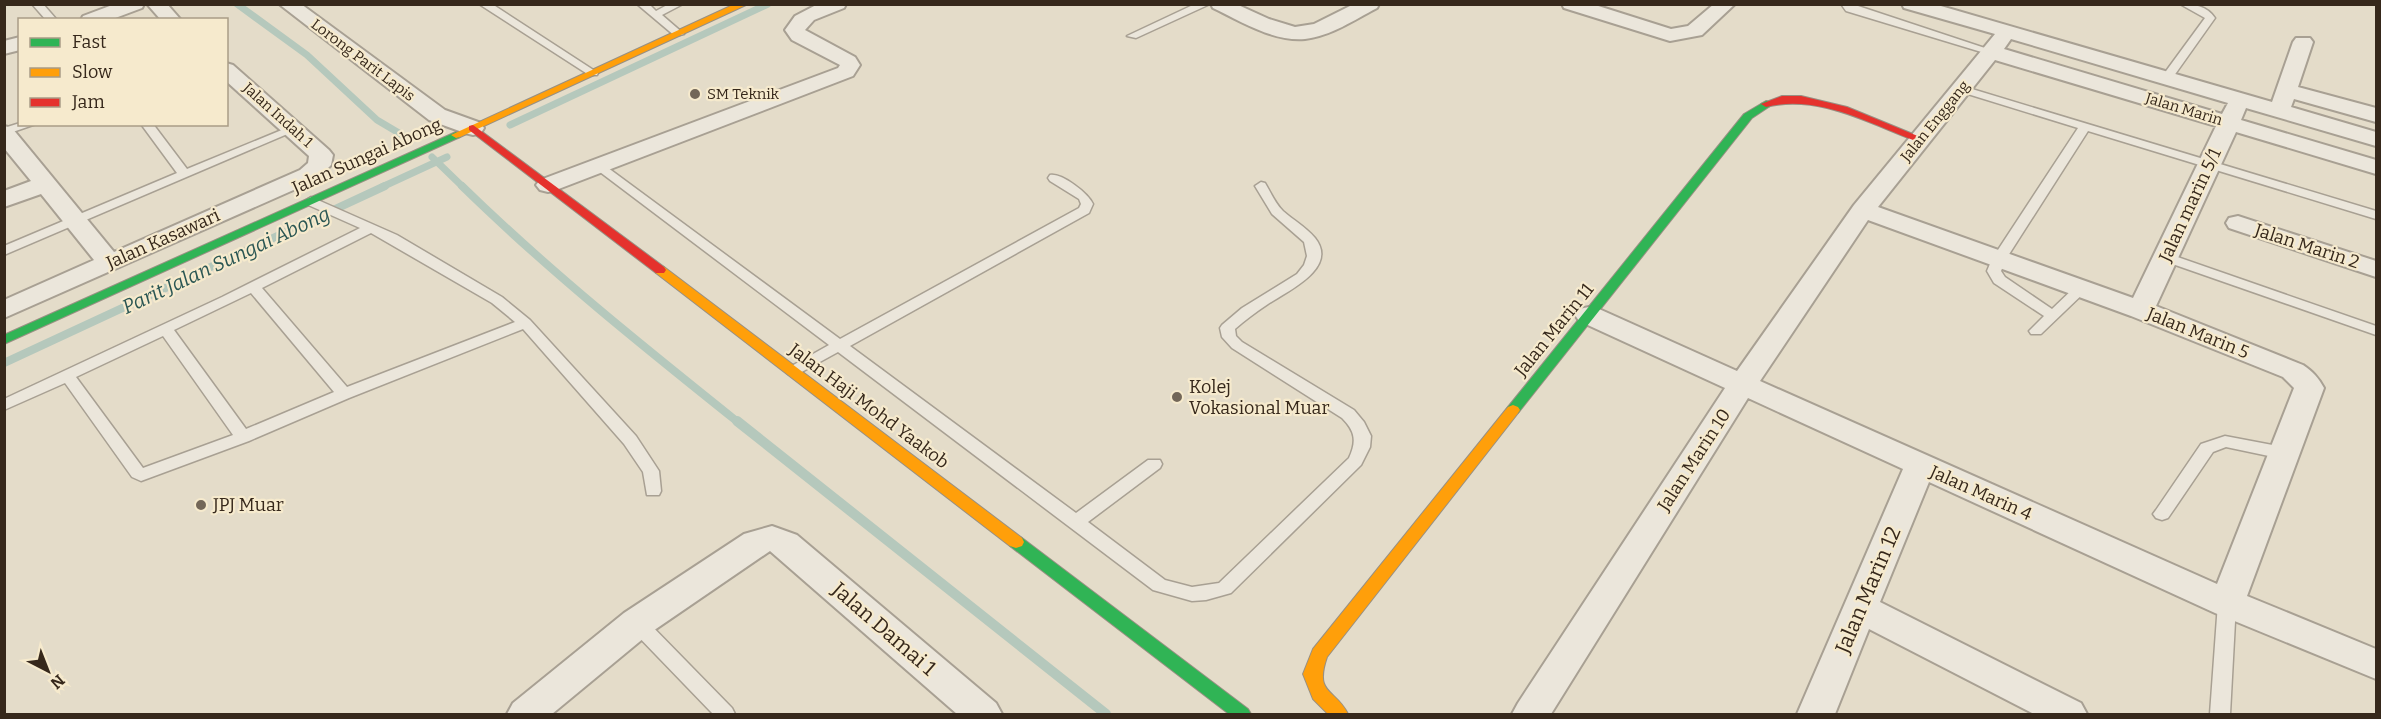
<svg xmlns="http://www.w3.org/2000/svg" width="2381" height="719" font-family="Bitter,serif">
<style>
.lines{fill:none;stroke-linecap:round;stroke-linejoin:round}
.stream-far2{stroke:#b5c8bc;stroke-width:7}
.stream-far1{stroke:#b5c8bc;stroke-width:8}
.stream{stroke:#b5c8bc;stroke-width:10}
.lane-casing{stroke:#a8a093;stroke-width:3}
.street-casing{stroke:#a8a093;stroke-width:4}
.fast-casing{stroke:#989083;stroke-width:2}
.slow-casing{stroke:#989083;stroke-width:2}
.jam-casing{stroke:#989083;stroke-width:2}
.lane{fill:#ebe6db;fill-rule:evenodd}
.street{fill:#ebe6db;fill-rule:evenodd}
.fast{fill:#30b455;fill-rule:evenodd}
.slow{fill:#ff9f0a;fill-rule:evenodd}
.jam{fill:#e5322d;fill-rule:evenodd}
.poi-dot{fill:#736758;stroke:#f6eacd;stroke-width:2}
.labels{text-anchor:middle;dominant-baseline:central;stroke-width:4.5;stroke-linejoin:round;paint-order:stroke}
.far-street-label{font-size:15px;fill:#36281b;stroke:#f6eacd}
.far-poi-label{font-size:15px;fill:#36281b;stroke:#f6eacd;text-anchor:start}
.street-label{font-size:18px;fill:#36281b;stroke:#f6eacd}
.poi-label{font-size:18px;fill:#36281b;stroke:#f6eacd;text-anchor:start}
.water-label{font-size:20px;font-style:italic;fill:#2a5653;stroke:#f6eacd}
.near-street-label{font-size:21px;fill:#36281b;stroke:#f6eacd}
</style>
<rect width="100%" height="100%" fill="#e4dcc9"/>
<g class="lines">
<path class="stream-far2" d="M237,4L307,55L377,120L404,136
M510,125L768,4
M432,157L463,187
M382,187L447,157"/>
<path class="stream-far1" d="M462,186C549,271 644,347 739,423
M4,363L385,186"/>
<path class="stream" d="M737,421L1106,714"/>
<defs>
<path id="lane" d="M32,4H43L57,20H46Z
M479,4H492L598,73L597,75H589Z
M637,4H649L656,11L669,4H683L662,15L684,34L675,36Z
M1195,4H1210L1136,38L1127,36Z
M1841,4H1852L1997,52L1996,54H1988L1846,11Z
M2180,4C2194,4 2207,6 2215,18L2171,80L2167,81L2161,78L2205,18Z
M1962,86L2376,211V219L2088,131L2006,259L2001,271L2005,277L2052,309L2076,286L2081,285L2088,289L2041,334H2031L2029,331L2044,316L1994,283L1987,271L1992,259L2078,128L1958,91L1956,89Z
M20,123L36,124L4,135V128Z
M141,124H153L187,169L289,127L293,125L299,129L4,255V246L177,173Z
M600,162L840,339L1079,208L1081,204L1079,199L1050,181L1048,178L1050,175C1062,173 1088,193 1093,204L1089,213L850,346L1076,513L1148,460H1160L1162,464L1160,468L1088,522L1165,580L1192,587L1219,583L1349,458C1357,441 1355,431 1342,418L1232,348L1222,337L1220,328L1222,325L1242,308L1297,274L1304,265L1307,256L1304,242L1272,214L1255,186L1261,182L1265,183C1271,193 1275,203 1283,211C1293,220 1306,227 1315,238C1339,268 1288,291 1268,304C1256,312 1245,320 1235,329L1236,336L1242,342L1354,410L1364,422L1371,436L1370,447L1361,465L1231,593L1206,600L1192,601L1153,590L838,352L798,374H788L785,371L788,368L829,345L596,169L594,166L596,163Z
M311,197L397,235L502,297L530,320L636,436L659,471L661,491L659,495H647L643,472L624,444L523,329L349,398L249,441L141,481L132,477L65,383L4,410V399L222,297L360,228L306,204L305,201ZM371,233L492,303L515,322L347,387L262,288ZM251,293L334,392L246,429L174,330ZM163,336L233,435L143,468L76,377Z
M2166,253L2376,326V335L2161,260L2159,257Z
M2225,436L2283,447L2289,449L2291,453L2289,457L2283,459L2226,447L2213,452L2168,518L2162,520L2156,518L2153,514L2156,510L2201,444Z
M2227,596L2234,598L2236,603L2230,714H2210L2218,603L2220,598Z
M637,616L644,618L732,708L735,714H713L630,628L628,623L630,618Z"/>
<path id="street" d="M115,4H144L142,8L110,20H81L83,16Z
M147,4H167L181,20H161Z
M279,4H301L445,110L481,123L484,128L481,133L473,135L465,133L429,120Z
M818,4H846L844,8L814,20L805,30L855,57L860,65L853,76L556,190L548,192L540,190L536,185L540,180L838,68L840,65L792,40L785,30L795,16Z
M1211,4H1236L1269,19L1295,27L1314,24L1354,4H1379L1377,8C1354,20 1331,36 1305,39C1274,42 1240,21 1213,8Z
M1562,4H1592L1671,29L1688,26L1714,4H1735L1702,35L1670,41L1564,8Z
M1902,4H1934L2272,102L2293,42L2296,38H2310L2313,42L2298,87L2376,108V122L2294,99L2291,107L2376,132V146L2246,108L2241,120L2376,160V174L2236,132L2156,306L2303,365C2313,372 2318,377 2324,388L2247,596L2376,649V679L2215,613L1929,482L1880,602L2081,703L2087,714H2034L1869,629L1835,714H1797L1903,469L1748,398L1551,714H1512L1518,703L1725,388L1579,321L1575,315L1579,309L1589,307L1599,309L1737,371L1854,205L1995,34L1904,8ZM2011,39L2228,103L2222,114L2004,49ZM1995,60L2216,126L2133,298L1878,207ZM1868,220L2131,316L2283,377L2294,388L2217,584L1760,381Z
M20,37V50L4,54V41Z
M226,63L233,65L329,150L333,155L331,165L316,180L4,318V300L94,260L41,194L4,207V191L31,181L4,148V126L12,128L114,252L300,170L308,163L309,156L226,81Z
M2238,216L2376,261V277L2229,228L2226,223L2229,218Z
M772,526L797,535L996,703L1002,714H957L770,551L650,633L552,714H507L513,703L624,613L744,534Z"/>
<path id="fast" d="M1766,101L1770,102V106L1752,118L1518,413H1508L1506,410L1508,407L1744,114Z
M456,132L461,135L460,137L4,344V335Z
M1016,536L1022,538L1248,709L1251,714H1229L1010,546L1008,542L1010,538Z"/>
<path id="slow" d="M735,4H748L460,137L456,138L451,135Z
M660,266L664,267L1022,538L1024,542L1022,546L1016,548L1010,546L656,273L654,270L656,267Z
M1513,405L1518,407L1520,410L1518,413L1327,657C1314,695 1335,688 1348,714H1328L1313,699L1303,674L1313,649L1508,407Z"/>
<path id="jam" d="M1782,96H1801L1847,107L1925,139L1920,142L1916,141C1868,123 1818,94 1766,107L1761,104Z
M473,125L664,267L666,270L664,273H656L469,130V126Z"/>
</defs>
<use href="#lane" class="lane-casing"/>
<use href="#street" class="street-casing"/>
<use href="#fast" class="fast-casing"/>
<use href="#slow" class="slow-casing"/>
<use href="#jam" class="jam-casing"/>
<use href="#lane" class="lane"/>
<use href="#street" class="street"/>
<use href="#fast" class="fast"/>
<use href="#slow" class="slow"/>
<use href="#jam" class="jam"/>
</g>
<g class="poi-dot">
<circle cx="695" cy="94" r="6"/>
<circle cx="1177" cy="397" r="6"/>
<circle cx="201" cy="505" r="6"/>
</g>
<g class="labels">
<g class="far-street-label">
<text transform="translate(363 60) rotate(37)">Lorong Parit Lapis</text>
<text transform="translate(2184 109) rotate(17)">Jalan Marin</text>
<text transform="translate(278 115) rotate(42)">Jalan Indah 1</text>
<text transform="translate(1935 121) rotate(-51)">Jalan Enggang</text>
</g>
<g class="far-poi-label">
<text x="707" y="94">SM Teknik</text>
</g>
<g class="street-label">
<text transform="translate(367 156) rotate(-24)">Jalan Sungai Abong</text>
<text transform="translate(2190 205) rotate(-65)">Jalan marin 5/1</text>
<text transform="translate(163 239) rotate(-24)">Jalan Kasawari</text>
<text transform="translate(2307 246) rotate(18)">Jalan Marin 2</text>
<text transform="translate(1554 330) rotate(-51)">Jalan Marin 11</text>
<text transform="translate(2198 333) rotate(22)">Jalan Marin 5</text>
<text transform="translate(869 406) rotate(37)">Jalan Haji Mohd Yaakob</text>
<text transform="translate(1694 460) rotate(-57)">Jalan Marin 10</text>
<text transform="translate(1981 493) rotate(24)">Jalan Marin 4</text>
</g>
<g class="poi-label">
<text x="1189" y="387">Kolej<tspan x="1189" dy="21">Vokasional Muar</tspan></text>
<text x="213" y="505">JPJ Muar</text>
</g>
<g class="water-label">
<text transform="translate(226 260) rotate(-25)">Parit Jalan Sungai Abong</text>
</g>
<g class="near-street-label">
<text transform="translate(1868 590) rotate(-67)">Jalan Marin 12</text>
<text transform="translate(884 629) rotate(41)">Jalan Damai 1</text>
</g>
</g>
<rect width="2381" height="719" fill="none" stroke="#36281b" stroke-width="12"/>
<rect x="18" y="18" width="210" height="108" fill="#f6eacd" stroke="#a99c86" stroke-width="1.5"/>
<rect x="30" y="38" width="30" height="9" fill="#30b455" stroke="#a99c86" stroke-width="1.5"/>
<text x="72" y="48" font-size="18" fill="#36281b">Fast</text>
<rect x="30" y="68" width="30" height="9" fill="#ff9f0a" stroke="#a99c86" stroke-width="1.5"/>
<text x="72" y="78" font-size="18" fill="#36281b">Slow</text>
<rect x="30" y="98" width="30" height="9" fill="#e5322d" stroke="#a99c86" stroke-width="1.5"/>
<text x="72" y="108" font-size="18" fill="#36281b">Jam</text>
<g transform="translate(48 671) rotate(138)" stroke="#f6eacd" stroke-width="4.5" paint-order="stroke">
<path d="M0-4.5L10 22L0 15L-10 22Z" fill="#36281b"/>
<text y="-9" font-size="16" font-weight="bold" text-anchor="middle" fill="#36281b">N</text>
</g>
</svg>
